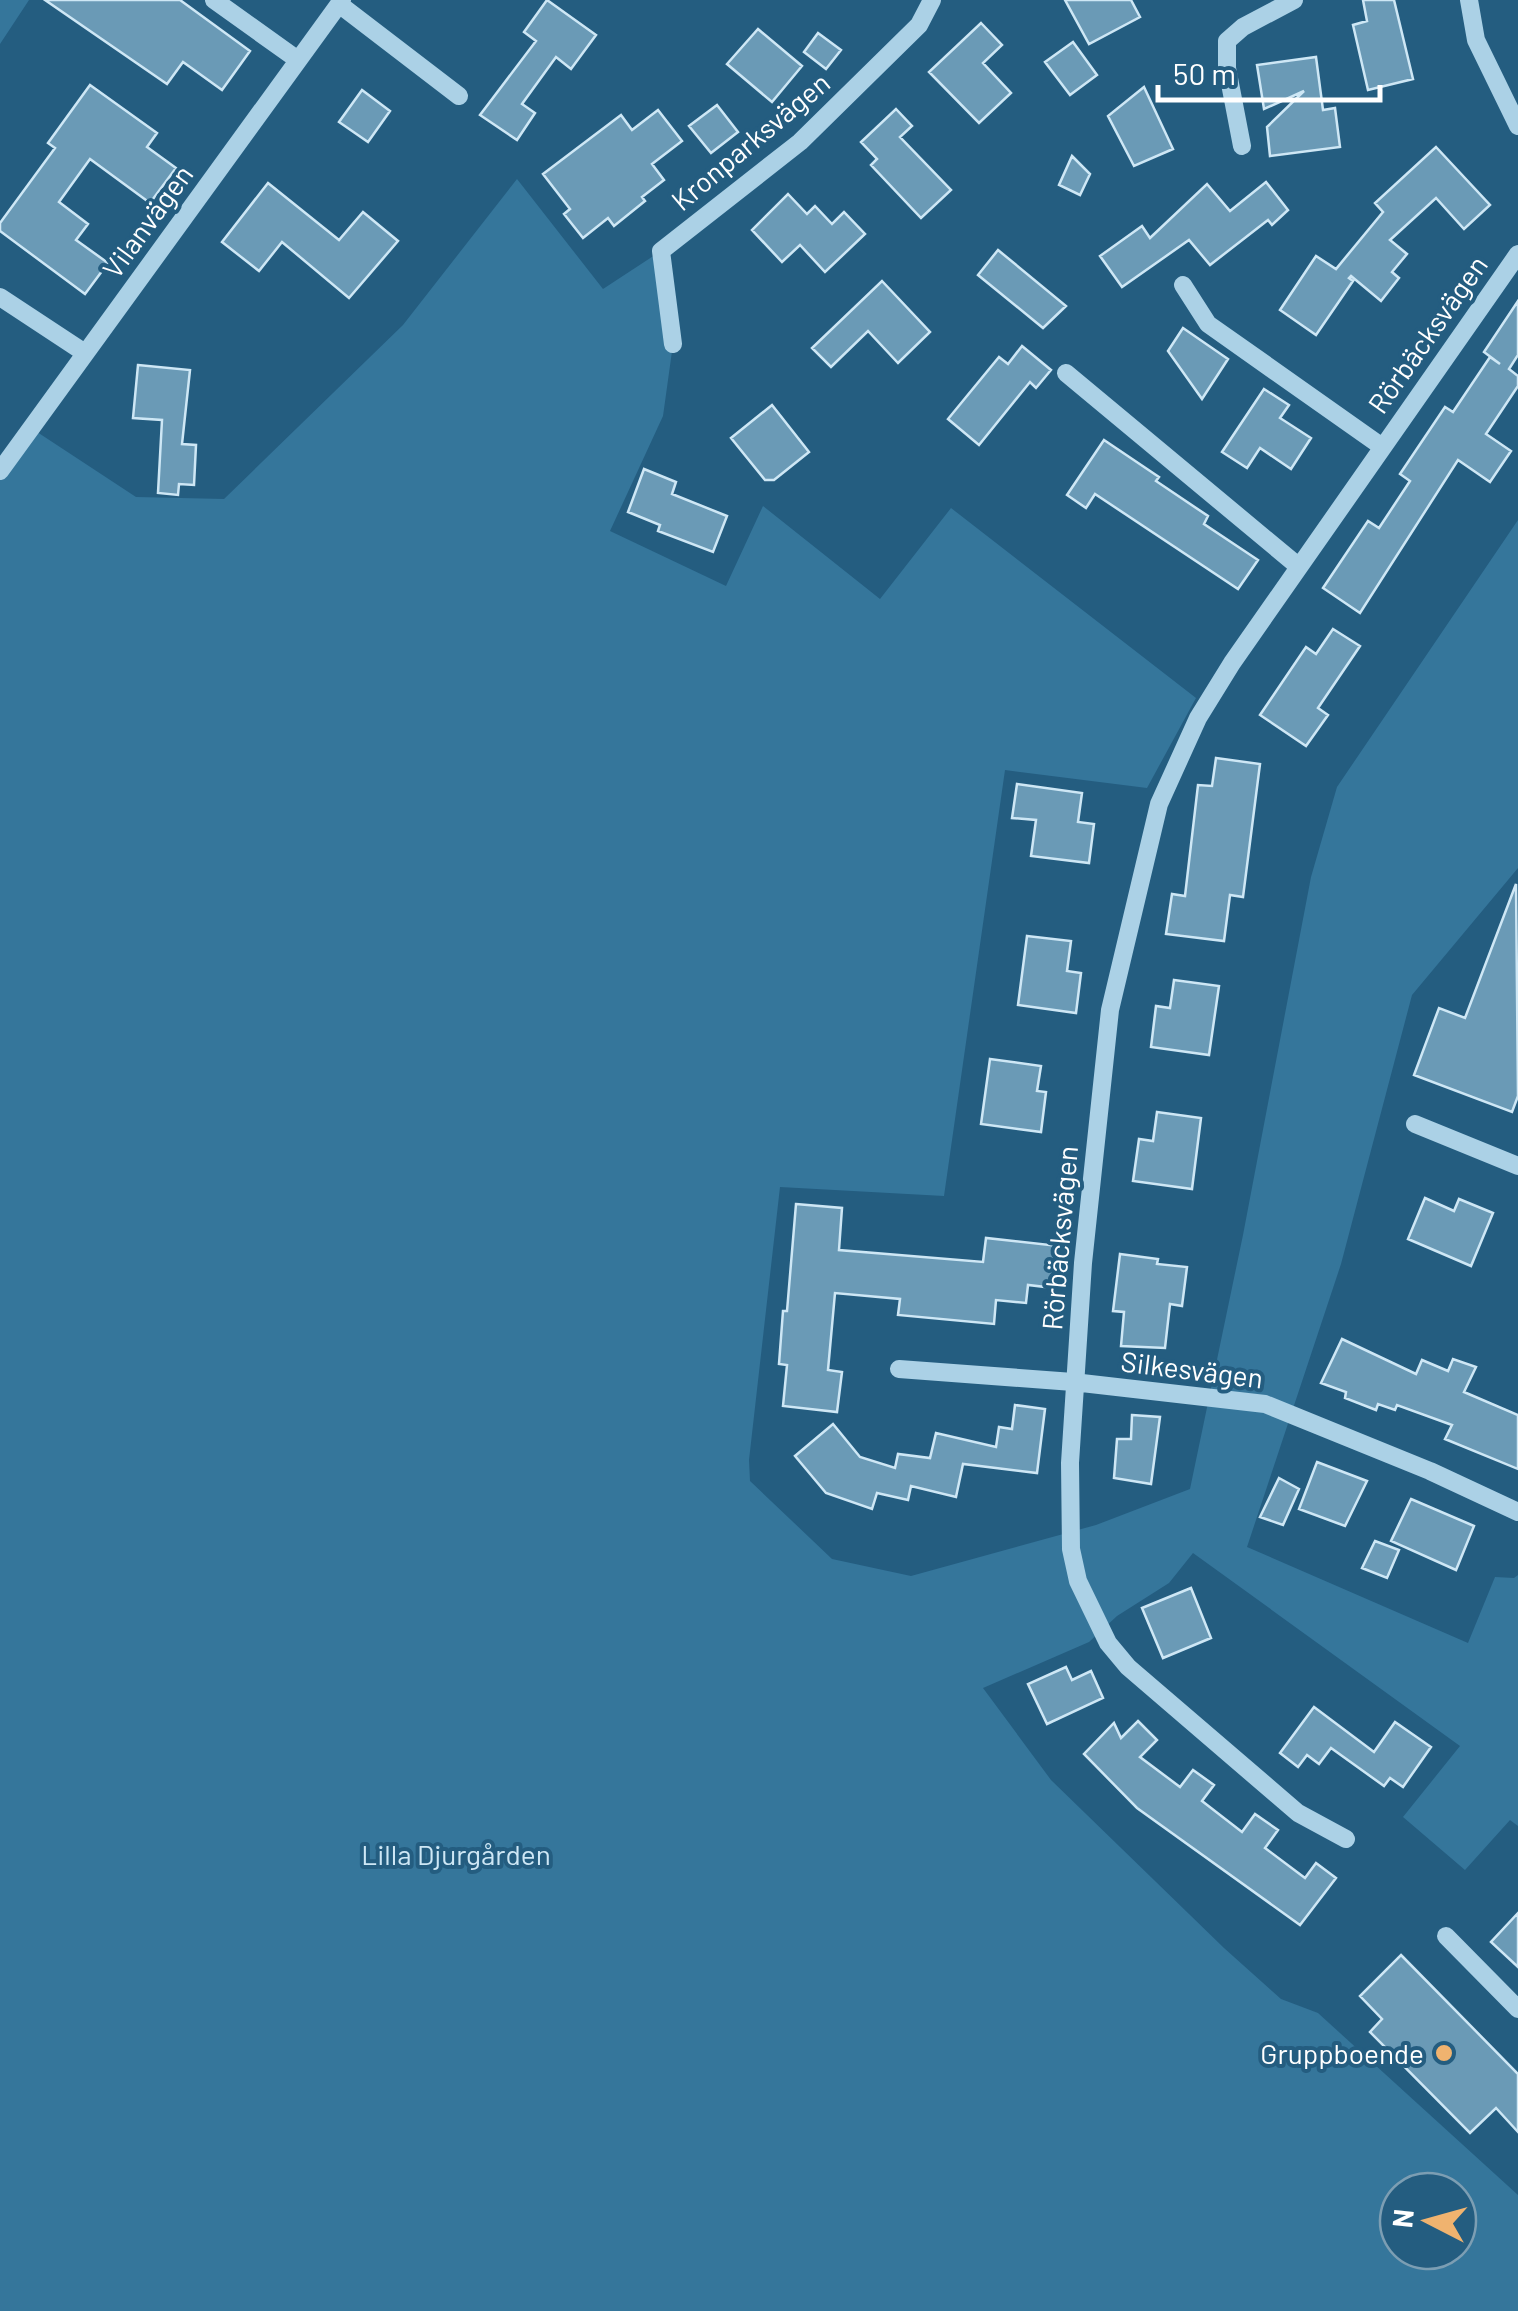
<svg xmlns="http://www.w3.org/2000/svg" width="1518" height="2311" font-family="Barlow,sans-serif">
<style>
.green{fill:#35769b;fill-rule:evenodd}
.building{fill:#6a9ab6;stroke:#cee7f5;stroke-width:2.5}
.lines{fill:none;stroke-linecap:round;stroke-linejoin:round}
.minor{stroke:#abd1e6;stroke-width:18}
.poi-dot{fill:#f0b36f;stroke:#245d80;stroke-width:4}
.labels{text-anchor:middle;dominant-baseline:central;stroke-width:8;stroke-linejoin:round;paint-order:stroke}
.street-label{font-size:28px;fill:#fff;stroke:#245d80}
.park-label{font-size:28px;fill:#cee7f5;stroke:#245d80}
.poi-label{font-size:28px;fill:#fff;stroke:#245d80;text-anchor:end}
</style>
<rect width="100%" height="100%" fill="#245d80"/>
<path class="green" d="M0,0H29L0,44Z
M517,179L603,289L661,251L673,344L663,416L610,531L726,586L763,506L880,599L951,508L1196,698L1147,788L1005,770L944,1196L780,1187L749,1460L750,1481L832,1559L911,1576L1096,1525L1190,1489L1243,1235L1311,877L1337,787L1518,520V868L1412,995L1341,1264L1247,1547L1468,1643L1495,1577L1514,1578L1518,1575V1826L1510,1820L1465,1870L1403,1817L1460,1746L1193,1553L1169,1583L1117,1616L1089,1642L983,1688L1051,1780L1224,1948L1281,1999L1318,2013L1518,2195V2311H0V471L31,428L136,497L224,499L403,325ZM1398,2191H1458V2251H1398Z"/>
<path class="building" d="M45,0H180L250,51L222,90L183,62L167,84Z
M547,0L596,35L571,69L556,57L522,104L535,113L517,140L480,115L536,41L524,32Z
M1065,0H1131L1140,17L1089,44Z
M1363,0H1394L1413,79L1368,90L1353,25L1367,21Z
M981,23L1002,45L983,63L1011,93L979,123L929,72Z
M758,29L802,66L772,102L727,64Z
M818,33L841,50L826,69L804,52Z
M1073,42L1097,75L1070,95L1045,62Z
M1316,57L1323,110L1335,108L1340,147L1270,156L1267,127L1304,91L1264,109L1257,65Z
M90,85L157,133L147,147L176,168L150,203L90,159L59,202L88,224L76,240L108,263L85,294L0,231V223L55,148L48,143Z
M1144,87L1173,149L1134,166L1108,116Z
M362,90L390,111L368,142L339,122Z
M717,105L738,132L711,153L689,126Z
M896,109L912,126L900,137L951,190L921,218L871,165L877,159L861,142Z
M658,110L682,141L652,164L664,180L642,197L645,201L614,226L608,218L583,238L564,214L570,209L543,174L621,115L632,130Z
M1436,147L1490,205L1464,229L1436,198L1390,240L1407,254L1392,272L1399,278L1381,301L1351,276L1349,278L1353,281L1316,335L1280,310L1316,256L1336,269L1383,212L1375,203Z
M1072,156L1090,174L1080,195L1059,185Z
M1266,182L1288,210L1272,225L1268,220L1210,265L1189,240L1122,287L1100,256L1142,226L1150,238L1207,184L1230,211Z
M268,183L339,240L363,212L398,241L349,298L282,242L259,271L222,242Z
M788,194L807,214L815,206L832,224L844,212L865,234L825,272L800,245L782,262L752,230Z
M998,250L1066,306L1043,328L978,275Z
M882,281L930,332L898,363L868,331L831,367L812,348Z
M1518,301V355L1509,369L1518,376V386L1486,434L1511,451L1490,482L1458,460L1360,613L1323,588L1368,521L1379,528L1410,481L1400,474L1445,407L1453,412L1490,357L1500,364L1484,352Z
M1183,328L1228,359L1202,399L1168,351Z
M1022,346L1051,370L1036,388L1030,382L979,445L948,419L999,357L1008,364Z
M138,365L190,370L182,444L196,445L194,485L179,484L178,495L158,493L162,420L133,418Z
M1264,389L1289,405L1280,418L1311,438L1291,469L1260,448L1247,468L1222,452Z
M772,405L809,452L774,480H765L731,438Z
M1104,440L1159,477L1156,481L1208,516L1204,524L1258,560L1238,589L1095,494L1086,508L1067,495Z
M644,469L676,482L672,494L727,516L713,552L658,531L660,525L628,512Z
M1333,629L1360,646L1318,708L1328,715L1306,746L1260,715L1306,647L1316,654Z
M1216,758L1260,764L1243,897L1230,895L1224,941L1166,934L1172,894L1185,896L1198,785L1212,786Z
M1017,784L1082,793L1078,822L1094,824L1089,863L1031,856L1036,820L1012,818Z
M1516,884L1518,1096L1512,1112L1414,1075L1439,1008L1465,1018Z
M1027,936L1071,941L1067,971L1081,973L1076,1013L1018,1005Z
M1174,980L1219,986L1209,1055L1151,1047L1156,1006L1170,1008Z
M990,1059L1041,1066L1037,1091L1046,1092L1041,1132L981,1124Z
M1157,1112L1201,1118L1192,1189L1133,1181L1139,1139L1153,1141Z
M1425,1198L1454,1211L1459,1199L1493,1213L1471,1266L1408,1239Z
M796,1204L842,1208L839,1250L983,1262L986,1238L1059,1246L1054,1288L1028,1285L1026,1303L996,1300L994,1324L898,1315L900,1299L835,1293L828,1370L842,1372L837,1412L783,1406L787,1365L779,1364L783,1311H787Z
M1120,1254L1158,1259L1157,1264L1187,1267L1182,1306L1170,1304L1165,1348L1121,1346L1124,1312L1113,1311Z
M1342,1339L1416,1374L1422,1360L1448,1371L1453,1359L1476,1367L1464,1392L1518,1415V1469L1445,1439L1452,1425L1397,1405L1395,1410L1378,1404L1376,1410L1345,1398L1346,1392L1321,1383Z
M1015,1405L1045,1409L1037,1473L963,1464L956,1497L911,1486L908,1500L877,1493L872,1509L826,1493L795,1456L833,1424L860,1457L895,1468L898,1454L930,1458L936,1433L996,1447L999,1427L1012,1429Z
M1132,1415L1160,1417L1151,1484L1114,1478L1117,1439H1131Z
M1317,1462L1367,1481L1345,1526L1299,1509Z
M1279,1478L1299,1489L1283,1525L1260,1517Z
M1411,1499L1474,1526L1456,1570L1391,1541Z
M1375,1541L1399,1550L1387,1578L1362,1568Z
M1191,1588L1211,1638L1163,1658L1142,1608Z
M1066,1667L1072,1680L1091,1671L1103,1698L1047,1724L1028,1684Z
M1314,1707L1374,1752L1395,1722L1431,1747L1403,1787L1390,1778L1384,1786L1331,1748L1319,1764L1307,1755L1298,1767L1280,1753Z
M1138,1721L1157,1740L1140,1757L1180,1787L1193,1770L1214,1785L1202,1801L1242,1832L1255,1814L1278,1830L1265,1848L1305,1878L1316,1863L1336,1878L1300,1925L1137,1808L1084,1754L1114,1723L1121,1738Z
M1518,1913V1967L1491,1942Z
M1401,1955L1518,2074V2132L1496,2108L1470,2133L1370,2032L1382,2019L1360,1996Z"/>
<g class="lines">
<path class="minor" d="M214,0L298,60
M1469,0L1476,40L1518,126
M339,4L459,96
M1242,146L1227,68V41L1243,27L1294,0
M1183,285L1208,324L1381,446
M0,297L85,353
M673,344L661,251L800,142L919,25L932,0
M1066,373L1298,566
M0,471L342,0
M1415,1124L1518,1166
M899,1369L1073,1382L1265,1404L1430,1471L1518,1512
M1346,1839L1298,1813L1128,1667L1108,1643L1078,1581L1071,1549L1070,1463L1083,1263L1110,1010L1159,804L1198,718L1232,663L1518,254
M1446,1936L1518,2009"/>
</g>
<circle class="poi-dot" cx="1444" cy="2053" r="10"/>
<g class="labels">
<g class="street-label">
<text transform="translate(750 141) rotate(-40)">Kronparksvägen</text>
<text transform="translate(147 221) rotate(-54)">Vilanvägen</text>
<text transform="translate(1427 334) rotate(-55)">Rörbäcksvägen</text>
<text transform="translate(1059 1238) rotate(-85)">Rörbäcksvägen</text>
<text transform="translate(1192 1369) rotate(7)">Silkesvägen</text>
</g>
<g class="park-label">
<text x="456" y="1854">Lilla Djurgården</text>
</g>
<g class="poi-label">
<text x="1424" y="2053">Gruppboende</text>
</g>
</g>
<g transform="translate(1428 2221) rotate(276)"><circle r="48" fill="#245d80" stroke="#7c9eb3" stroke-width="2.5"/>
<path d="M0-8L18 38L0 25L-18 38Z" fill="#f0b36f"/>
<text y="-15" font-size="28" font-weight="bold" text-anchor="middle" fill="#ffffff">N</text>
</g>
<path d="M1158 85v15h222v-15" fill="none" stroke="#ffffff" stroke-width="5"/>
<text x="1173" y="85" font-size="30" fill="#ffffff" stroke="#245d80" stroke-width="8" paint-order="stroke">50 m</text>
</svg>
